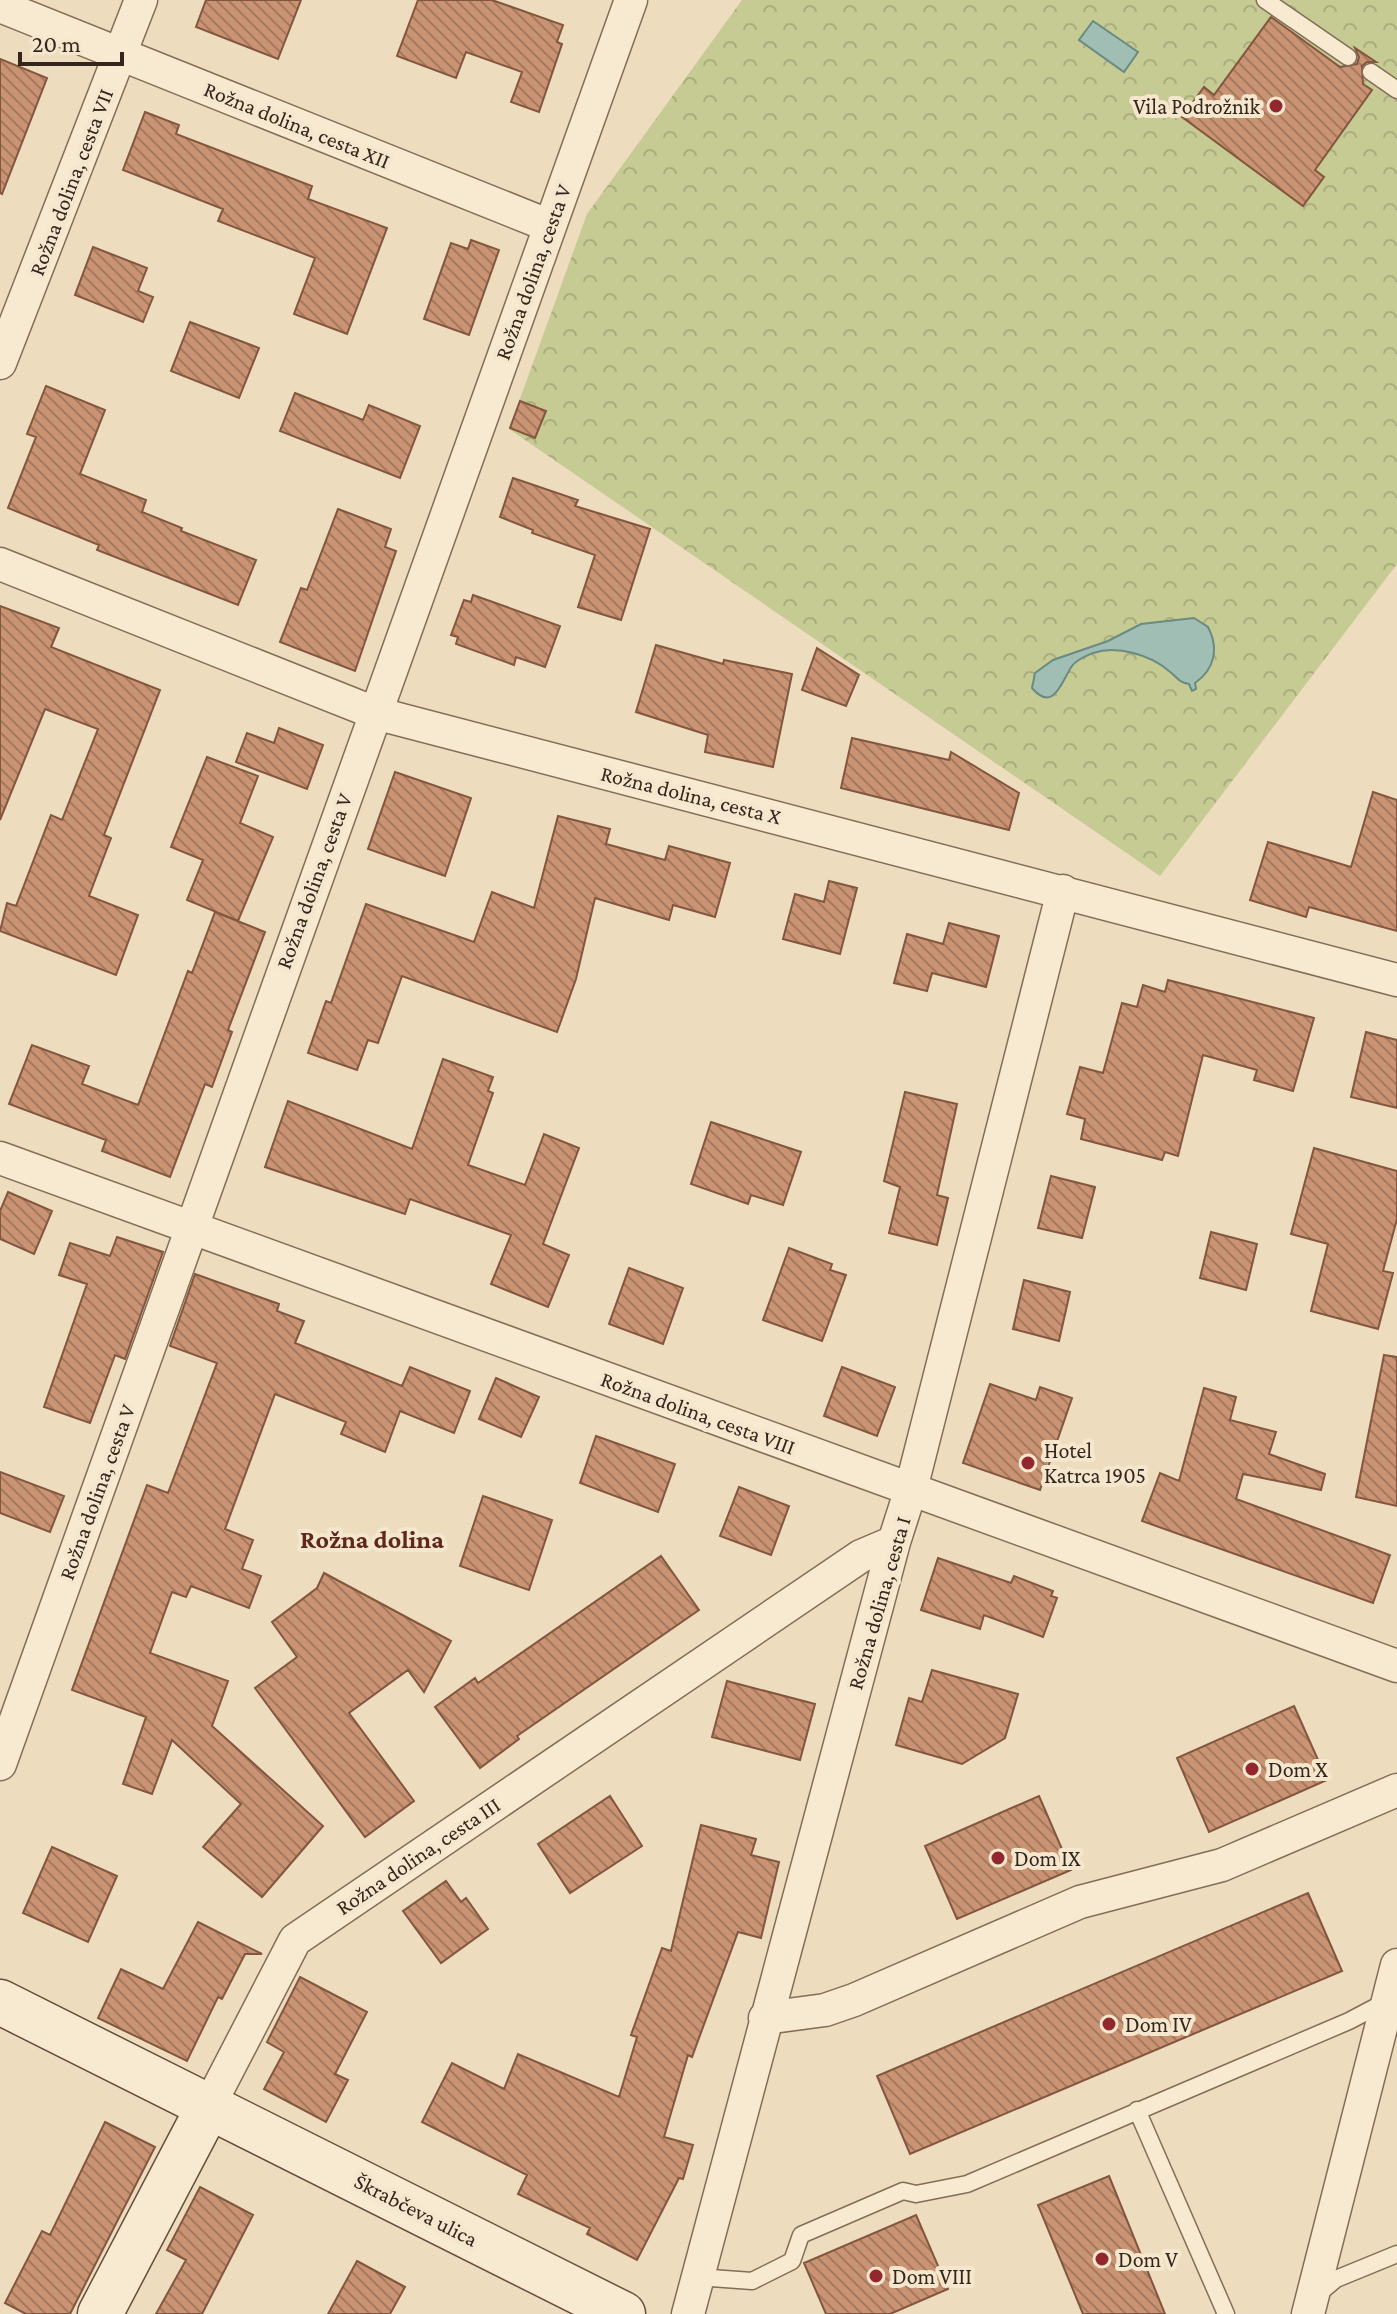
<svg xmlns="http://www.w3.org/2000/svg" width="1397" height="2314" font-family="'Crimson Pro',serif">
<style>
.park{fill:url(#park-crowns)}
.water{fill:#a1beb4;stroke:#698b81;stroke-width:2}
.building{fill:url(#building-back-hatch);stroke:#83563e;stroke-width:2}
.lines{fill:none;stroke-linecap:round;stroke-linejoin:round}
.lane-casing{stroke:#846d57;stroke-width:19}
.street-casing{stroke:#846d57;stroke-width:35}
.secondary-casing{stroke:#664e3b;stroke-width:47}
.lane{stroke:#f8ead1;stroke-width:16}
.street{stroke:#f8ead1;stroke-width:32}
.secondary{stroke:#f8ead1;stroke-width:44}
.poi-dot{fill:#92282e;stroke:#f4e7cd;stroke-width:3}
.labels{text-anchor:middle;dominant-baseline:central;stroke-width:8;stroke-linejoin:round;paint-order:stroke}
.poi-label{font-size:22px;fill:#34261c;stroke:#f4e7cd;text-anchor:start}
.street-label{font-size:22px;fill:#34261c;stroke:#f4e7cd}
.quarter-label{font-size:26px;font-weight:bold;fill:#60271c;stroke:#f4e7cd}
</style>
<defs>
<pattern id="park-crowns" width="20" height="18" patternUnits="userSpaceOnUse" patternTransform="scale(2)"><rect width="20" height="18" fill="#c6ca93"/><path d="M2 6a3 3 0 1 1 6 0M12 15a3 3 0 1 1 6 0" fill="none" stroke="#abad7e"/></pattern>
<pattern id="building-back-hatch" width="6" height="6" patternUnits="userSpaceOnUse" patternTransform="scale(2)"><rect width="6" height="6" fill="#ca9474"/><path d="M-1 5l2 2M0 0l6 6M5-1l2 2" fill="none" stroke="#a5795e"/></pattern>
</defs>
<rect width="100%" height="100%" fill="#eddcbe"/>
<path class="park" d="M742,0H1397V564L1160,876L509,429L587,214Z"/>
<path class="water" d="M1093,21L1138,52L1124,72L1079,40Z
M1194,618L1208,627C1219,648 1215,669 1195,683L1196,689L1192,691L1189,684C1179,683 1177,677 1169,671C1151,655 1117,645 1093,653C1086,656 1077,659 1072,666C1062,680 1054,714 1032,688L1035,673L1053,660L1108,641L1141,624Z"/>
<path class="building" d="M206,0H301L278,59L196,27Z
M418,0H492L563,25L557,42L562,44L539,112L511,102L522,72L466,52L456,78L397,56Z
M1271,17L1340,67L1357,64L1359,57L1355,48L1376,62H1367L1362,66L1363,84L1372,90L1315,170L1324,177L1303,206L1182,117L1204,87L1214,95Z
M0,59L47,78L2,194L0,193Z
M145,112L179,125L176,134L312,186L308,199L387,228L347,334L294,314L315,258L218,221L223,209L123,170Z
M471,240L499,250L469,335L424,319L451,243L468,249Z
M93,247L147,268L138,291L153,297L143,322L75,295Z
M190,322L259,348L239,398L171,371Z
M46,386L105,410L80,474L146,500L142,512L182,528L181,531L256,560L238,605L97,550L99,545L8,508L36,437L27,434Z
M295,393L363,420L369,405L420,426L400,478L280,431Z
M520,401L546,411L535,438L510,428Z
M513,478L578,500L575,506L650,529L621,620L578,607L595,555L532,533L533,530L500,517Z
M338,509L391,529L385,547L396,551L355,671L280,642L301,588L307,590Z
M473,595L560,626L545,667L516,657L514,665L456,644L458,637L451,635L464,600L471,602Z
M0,606L59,628L51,647L160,690L104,835L111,838L89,896L138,915L116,975L0,931L7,903L16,906L51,815L62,820L98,729L45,709L0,820Z
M656,645L723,664L724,660L792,674L773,767L705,752L708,735L636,712Z
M817,648L859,675L846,706L802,690Z
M279,728L323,745L307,789L236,762L247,733L274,743Z
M852,738L949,760L951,752L1019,793L1009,830L841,788Z
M207,757L258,776L240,823L273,837L238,921L187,900L203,860L171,847Z
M395,772L471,798L445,876L368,849Z
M1373,792L1397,800V931L1309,907L1306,917L1250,900L1268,842L1351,867Z
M558,816L610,829L606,844L665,860L669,846L730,863L715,917L673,905L669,920L595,898L576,979L557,1032L402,976L378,1043L368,1040L357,1070L308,1053L326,1001L331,1003L366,904L474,942L492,892L534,908Z
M829,881L857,888L840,954L783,939L795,894L824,902Z
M215,912L265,932L228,1030L232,1032L212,1087L205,1084L170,1177L102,1151L106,1140L9,1104L32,1045L89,1066L82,1084L138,1105L188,971L192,973Z
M949,923L999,936L986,987L932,973L927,991L894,983L907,934L943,944Z
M1168,980L1314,1018L1293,1091L1254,1080L1257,1070L1203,1055L1178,1156L1165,1152L1162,1160L1081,1139L1085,1119L1067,1114L1080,1067L1103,1073L1122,1003L1137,1007L1143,985L1165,992Z
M1366,1032L1397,1040V1108L1351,1097Z
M443,1059L493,1077L488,1091L493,1093L468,1165L525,1185L544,1134L579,1148L543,1244L569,1255L548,1307L491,1284L511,1235L410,1199L405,1214L265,1167L288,1101L412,1149Z
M905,1092L957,1104L937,1195L948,1198L937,1245L889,1233L900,1187L884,1181Z
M711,1122L801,1152L783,1205L751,1195L748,1204L691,1184Z
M1314,1148L1397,1171V1219L1383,1271L1393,1273L1378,1329L1311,1311L1328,1244L1291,1234Z
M1051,1176L1095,1187L1082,1238L1038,1228Z
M8,1192L52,1211L34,1254L0,1239V1211Z
M1211,1232L1257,1244L1246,1290L1200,1278Z
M117,1237L163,1252L125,1359L115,1355L90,1423L44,1407L87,1284L59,1275L70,1243L110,1256Z
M789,1248L832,1264L830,1270L846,1275L822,1341L763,1320Z
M629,1268L683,1288L663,1344L609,1324Z
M195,1274L279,1304L277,1311L304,1321L295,1343L402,1386L410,1367L470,1391L454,1433L400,1411L385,1452L341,1434L346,1422L275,1394L225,1529L253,1540L242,1569L261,1576L249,1608L191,1586L186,1597L172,1592L150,1653L228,1681L212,1726L323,1826L262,1897L203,1847L241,1804L172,1740L152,1794L123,1784L146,1717L72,1690L147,1485L168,1493L217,1363L170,1346Z
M1024,1280L1070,1292L1059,1341L1013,1329Z
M1384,1355L1397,1357V1506L1356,1497Z
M842,1367L895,1387L877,1436L824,1416Z
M496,1378L539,1397L521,1437L479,1419Z
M990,1384L1036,1400L1040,1387L1072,1398L1040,1490L963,1463Z
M1204,1388L1236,1397L1230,1420L1276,1432L1269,1454L1325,1474L1321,1490L1243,1474L1236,1499L1390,1555L1373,1603L1142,1521L1160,1473L1179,1481Z
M596,1436L675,1464L658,1512L580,1483Z
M0,1472L64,1496L50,1532L0,1513Z
M739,1487L789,1506L771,1555L720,1536Z
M483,1496L552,1520L529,1590L460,1566Z
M661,1556L699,1610L517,1736L519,1739L480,1768L435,1707L475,1678L478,1683Z
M938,1558L1011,1583L1014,1576L1053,1591L1051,1596L1057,1598L1043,1637L984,1615L980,1629L921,1610Z
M324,1573L451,1641L424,1692L408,1670L349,1713L414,1801L365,1837L255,1688L297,1657L272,1622L317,1588Z
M932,1670L1018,1694L1005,1738L962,1764L896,1745L909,1698L922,1702Z
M727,1681L815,1704L800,1760L712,1737Z
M1294,1706L1327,1780L1209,1832L1177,1758Z
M610,1796L642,1846L570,1893L538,1844Z
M1039,1796L1071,1870L957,1919L925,1846Z
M701,1825L756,1839L751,1855L779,1862L761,1938L738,1932L692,2057L688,2055L664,2137L693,2145L683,2179L679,2178L637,2260L587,2234L590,2228L518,2194L527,2175L422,2122L452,2063L504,2089L518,2054L619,2097L637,2037L631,2035L662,1948L671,1951Z
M52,1847L117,1876L88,1942L23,1913Z
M446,1881L461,1902L466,1898L488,1929L441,1963L403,1911Z
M1308,1893L1342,1971L910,2154L877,2076Z
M198,1922L262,1954H245L222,1999L218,1997L187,2061L98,2018L121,1969L163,1989Z
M300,1977L367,2012L335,2074L348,2080L326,2122L264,2089L284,2052L267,2042Z
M105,2122L155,2147L70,2314H26L5,2303L42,2231L50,2235Z
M1109,2176L1165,2314H1083L1038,2205Z
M200,2187L253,2215L202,2314H156L186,2260L167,2250Z
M916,2215L948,2289L890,2314H826L804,2263Z
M357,2261L405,2287L390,2314H328Z"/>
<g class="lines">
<defs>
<path id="lane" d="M1265,0L1348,57
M1371,72L1397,90
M1137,2110L1226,2314
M697,2277L752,2281L792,2261L801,2235L903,2191L916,2194L967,2184L1349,2021L1387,2001
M1317,2295L1336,2279L1397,2254"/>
<path id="street" d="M0,6L550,226
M0,363L141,0
M0,564L375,713L1397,980
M0,1158L1397,1666
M0,1764L631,0
M765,2018L825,2010L854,2000L1080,1902L1222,1865L1397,1790
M209,2106L295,1940L861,1556L894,1542
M688,2314L894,1542L911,1489L1063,891
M1308,2314L1397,1965"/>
<path id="secondary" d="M0,2002L623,2314
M100,2314L209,2106"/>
</defs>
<use href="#lane" class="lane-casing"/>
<use href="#street" class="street-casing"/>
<use href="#secondary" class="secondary-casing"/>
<use href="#lane" class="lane"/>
<use href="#street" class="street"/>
<use href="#secondary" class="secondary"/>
</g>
<g class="poi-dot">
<circle cx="1276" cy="106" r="8"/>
<circle cx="1028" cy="1463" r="8"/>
<circle cx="1252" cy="1769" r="8"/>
<circle cx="998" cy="1858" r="8"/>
<circle cx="1109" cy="2024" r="8"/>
<circle cx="1102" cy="2259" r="8"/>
<circle cx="876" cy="2276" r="8"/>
</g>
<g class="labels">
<g class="poi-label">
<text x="1260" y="106" text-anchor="end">Vila Podrožnik</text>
<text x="1044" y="1450">Hotel<tspan x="1044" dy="25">Katrca 1905</tspan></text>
<text x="1268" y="1769">Dom X</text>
<text x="1014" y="1858">Dom IX</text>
<text x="1125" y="2024">Dom IV</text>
<text x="1118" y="2259">Dom V</text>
<text x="892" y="2276">Dom VIII</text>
</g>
<g class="street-label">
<text transform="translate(297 125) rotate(22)">Rožna dolina, cesta XII</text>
<text transform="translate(71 182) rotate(-69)">Rožna dolina, cesta VII</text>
<text transform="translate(533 272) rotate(-70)">Rožna dolina, cesta V</text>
<text transform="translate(691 795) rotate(14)">Rožna dolina, cesta X</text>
<text transform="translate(314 881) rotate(-70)">Rožna dolina, cesta V</text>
<text transform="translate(698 1413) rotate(20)">Rožna dolina, cesta VIII</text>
<text transform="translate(97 1492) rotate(-70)">Rožna dolina, cesta V</text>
<text transform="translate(879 1603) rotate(-74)">Rožna dolina, cesta I</text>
<text transform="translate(418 1856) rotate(-34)">Rožna dolina, cesta III</text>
<text transform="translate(416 2210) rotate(27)">Škrabčeva ulica</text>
</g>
<g class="quarter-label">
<text x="372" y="1539">Rožna dolina</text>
</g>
</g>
<path d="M20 52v12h102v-12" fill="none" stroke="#34261c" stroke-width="4"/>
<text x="32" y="52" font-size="24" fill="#34261c" stroke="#f4e7cd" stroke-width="6" paint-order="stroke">20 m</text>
</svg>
